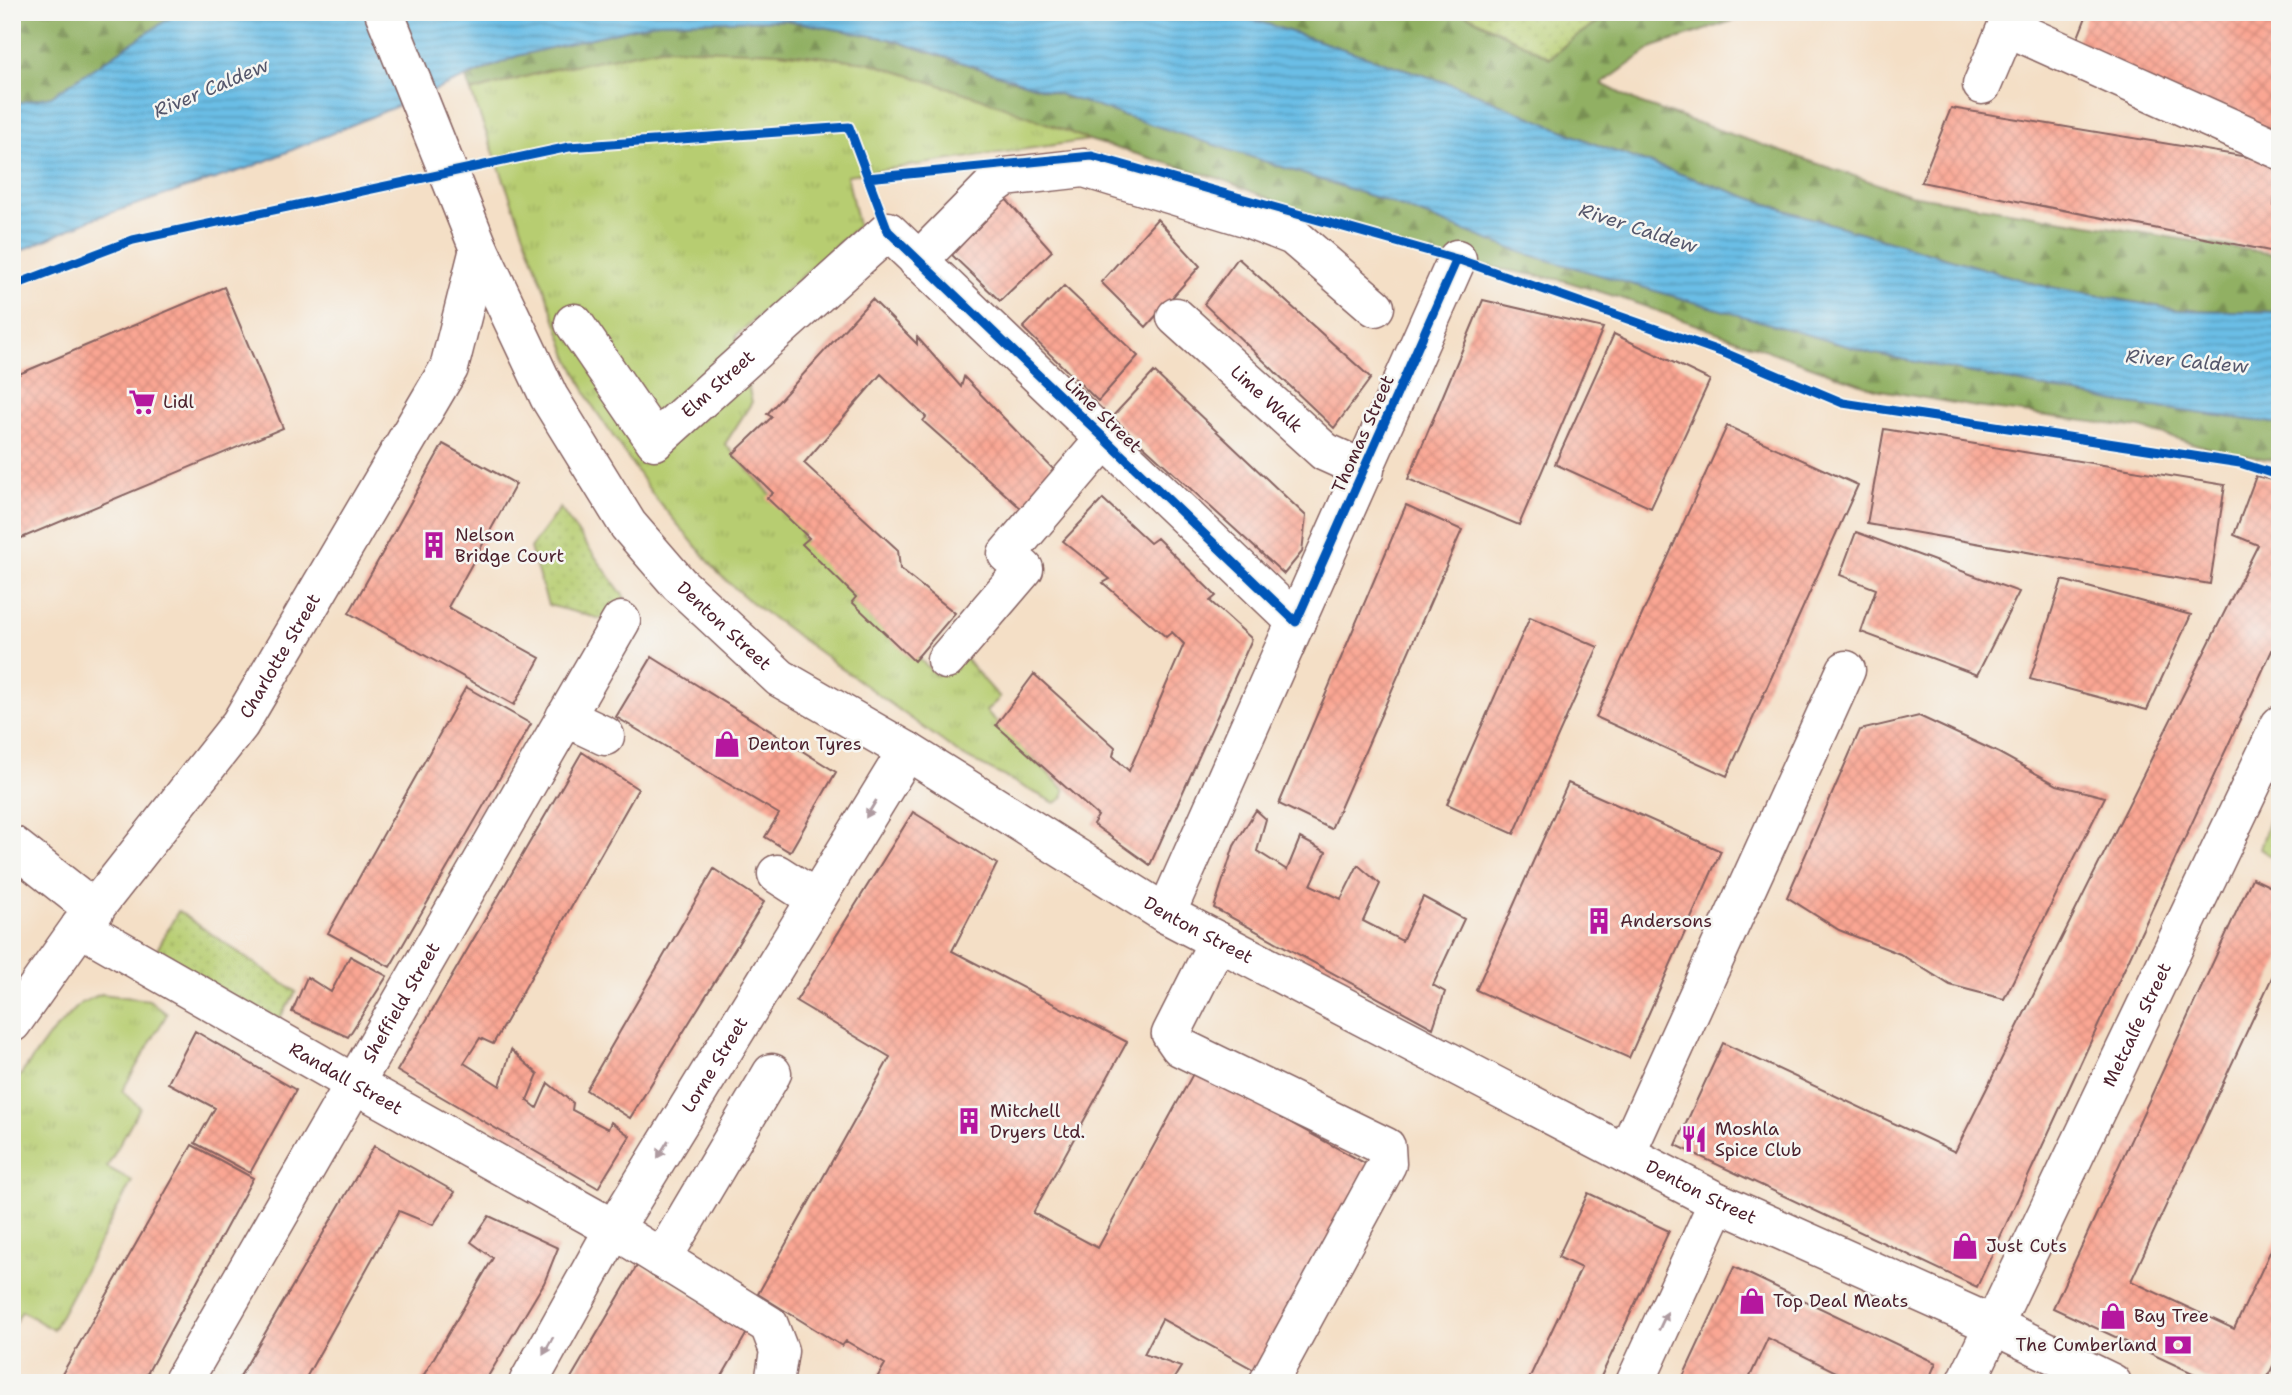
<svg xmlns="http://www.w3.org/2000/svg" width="2292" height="1395" font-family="'Shantell Sans',sans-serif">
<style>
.grass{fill:url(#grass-dots);stroke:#80764e;stroke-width:2}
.forest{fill:url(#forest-firs);stroke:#6e6847;stroke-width:2}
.park{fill:url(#park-tufts);stroke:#80764e;stroke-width:2}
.water{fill:url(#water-rules);stroke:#5a6e88;stroke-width:2}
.building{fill:url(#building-cross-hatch)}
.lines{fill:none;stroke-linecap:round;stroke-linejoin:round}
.minor-casing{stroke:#866261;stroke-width:41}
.minor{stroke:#fff;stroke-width:38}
.cycleway-casing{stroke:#f6f6f2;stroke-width:13}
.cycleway{stroke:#0057b8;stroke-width:9}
.oneway{fill:#ae9aa0}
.labels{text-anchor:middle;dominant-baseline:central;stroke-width:5;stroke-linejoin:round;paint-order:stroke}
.street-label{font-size:18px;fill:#4a1f2b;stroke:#f6f6f2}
.poi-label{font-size:18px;fill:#4a1f2b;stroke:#f6f6f2;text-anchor:start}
.water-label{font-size:19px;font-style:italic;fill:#55576c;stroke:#f6f6f2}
</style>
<defs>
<pattern id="grass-dots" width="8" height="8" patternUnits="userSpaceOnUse" patternTransform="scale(1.75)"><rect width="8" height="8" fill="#b7cd71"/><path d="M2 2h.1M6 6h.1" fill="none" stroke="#9fb062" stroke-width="1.8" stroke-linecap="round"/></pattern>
<pattern id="forest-firs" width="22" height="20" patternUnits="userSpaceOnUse" patternTransform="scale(1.75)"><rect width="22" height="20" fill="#91b063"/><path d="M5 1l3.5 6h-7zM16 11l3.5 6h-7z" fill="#788f52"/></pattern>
<pattern id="park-tufts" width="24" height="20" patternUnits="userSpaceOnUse" patternTransform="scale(1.75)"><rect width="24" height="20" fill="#b7cd71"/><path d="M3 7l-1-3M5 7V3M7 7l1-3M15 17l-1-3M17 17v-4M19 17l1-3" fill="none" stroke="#9fb062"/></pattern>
<pattern id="water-rules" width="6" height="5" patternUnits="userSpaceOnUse" patternTransform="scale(1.75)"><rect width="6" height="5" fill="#6abee6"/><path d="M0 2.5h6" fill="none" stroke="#599abb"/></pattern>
<pattern id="building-cross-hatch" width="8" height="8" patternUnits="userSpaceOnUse" patternTransform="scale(1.75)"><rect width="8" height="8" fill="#faa693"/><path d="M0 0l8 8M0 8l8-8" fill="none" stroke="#d88e7f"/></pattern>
</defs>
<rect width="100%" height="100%" fill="#f6f6f2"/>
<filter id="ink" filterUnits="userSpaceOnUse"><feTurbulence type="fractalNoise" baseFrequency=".0143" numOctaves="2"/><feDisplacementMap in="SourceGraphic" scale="14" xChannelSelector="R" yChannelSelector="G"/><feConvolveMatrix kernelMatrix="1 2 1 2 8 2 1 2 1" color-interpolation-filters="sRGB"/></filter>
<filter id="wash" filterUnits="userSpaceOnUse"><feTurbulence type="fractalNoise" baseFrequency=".00686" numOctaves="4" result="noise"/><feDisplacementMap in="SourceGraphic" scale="28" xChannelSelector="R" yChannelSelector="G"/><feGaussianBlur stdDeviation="1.57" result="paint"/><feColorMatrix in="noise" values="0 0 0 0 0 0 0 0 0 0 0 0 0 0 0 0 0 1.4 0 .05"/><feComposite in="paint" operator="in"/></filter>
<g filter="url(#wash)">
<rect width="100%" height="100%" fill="#f4dfc6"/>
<path class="grass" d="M1461,12H1613L1572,39L1550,58Z
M560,508L625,598L601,619L548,605L530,548Z
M2280,806V862L2260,849L2271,813Z
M178,911L296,992L276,1024L157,950Z"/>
<path class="forest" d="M12,12H246L12,115Z
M1230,12H1461L1550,58L1572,39L1613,12H1760L1653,47L1602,84L1639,103L1910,195L2280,255V312L2178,310L2039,285L1794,213L1602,147L1460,87Z
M785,20L889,39L1389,202L1521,252L1871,353L2123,403L2280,424V461L2223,452L2140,428L1976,407L1875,389L1627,300L1562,280L1428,256L1314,217L1221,179L1089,140L986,100L867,62L777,52L661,48L550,70L471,92L466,78L517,56L658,22Z"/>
<path class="park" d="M661,48L777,52L867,62L986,100L1089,140L847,175L858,226L736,336L752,402L725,444L772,496L809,528L800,536L855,597L936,675L963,656L1000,698L986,711L1065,790L1063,798L1055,803L960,754L753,604L720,575L653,495L592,405L568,356L543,285L471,92L550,70Z
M101,994L149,1000L167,1014L122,1091L140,1107L107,1167L132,1181L53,1330L22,1311L12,1327V1087L49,1036L81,1003Z"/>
<path class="water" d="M179,12H1230L1460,87L1602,147L1794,213L2039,285L2178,310L2280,312V424L2123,403L1871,353L1520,252L1389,202L890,39L785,20L658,22L517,56L251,167L92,219L12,255V104L51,96Z"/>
<g id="blocks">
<path class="building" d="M2088,12H2280V146L2073,50Z
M1951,108L2278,162L2274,209L2280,210V253L1921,182Z
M1005,198L1052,251L1000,301L952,255Z
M1157,219L1200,266L1146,327L1101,282Z
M1238,258L1371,378L1334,428L1204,304Z
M1064,286L1138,356L1098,401L1023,328Z
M224,287L283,428L12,542V377Z
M872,299L917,344V337L961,387L964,377L1056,472L1023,510L923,421L926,417L881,374L804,463L898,550L900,569L955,613L914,661L852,602L856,597L802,544L809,538L767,498L773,493L733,454L772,417L767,414Z
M1483,300L1603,328L1519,525L1408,479Z
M1614,334L1710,380L1651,508L1555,464Z
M1154,372L1306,516L1302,552L1284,574L1112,417Z
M1727,426L1858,485L1727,776L1596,717Z
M1884,429L2225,485L2210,584L1867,524Z
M443,444L516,484L448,607L540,658L514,705L349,613Z
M2256,476L2280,482V633L1977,1287L1676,1145L1723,1043L1955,1152L2258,545L2234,535Z
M1103,499L1150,543L1157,538L1216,596L1210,601L1252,639L1150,865L1093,824L1098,816L996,725L1034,674L1115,747L1113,756L1129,771L1184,644L1172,632L1166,637L1103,583L1110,579L1063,541Z
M1406,505L1462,530L1331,829L1279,804Z
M1856,532L2019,592L1977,675L1861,632L1876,589L1840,575Z
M2062,580L2191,615L2147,710L2030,679Z
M1530,617L1598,647L1514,834L1447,804Z
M652,657L836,772L790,852L765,837L779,814L616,717Z
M466,687L531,724L390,967L328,933Z
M1919,716L1999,753L2057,785L2105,797L2004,999L1950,985L1900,954L1839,930L1787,897L1860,730Z
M582,752L638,789L493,1044L480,1038L464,1063L500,1086L511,1050L538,1074L527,1100L537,1108L548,1083L573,1103L572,1110L608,1129L611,1122L630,1136L598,1188L397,1071Z
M1568,783L1721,851L1629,1058L1476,990Z
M1256,810L1266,819L1257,851L1287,870L1300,838L1326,852L1311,885L1341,899L1358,865L1380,884L1363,921L1402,941L1423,897L1464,919L1433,985L1445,992L1433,1028L1214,908L1234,846Z
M913,812L997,864L952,951L1127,1042L1033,1213L1098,1248L1195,1070L1379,1171L1267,1377L1162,1319L1144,1354L1181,1367L1171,1383H1078L1061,1375L1057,1383H874L885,1364L846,1341L842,1346L758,1294L890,1057L796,1001Z
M714,869L764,902L630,1118L586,1090Z
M2252,878L2280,891V960L2131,1281L2234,1329L2280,1231V1351L2265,1383H2214L2053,1308Z
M350,956L387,976L348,1037L292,1012L307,977L331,992Z
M195,1031L296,1090L250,1173L195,1143L215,1108L168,1083Z
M192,1145L253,1178L142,1383H57Z
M374,1146L455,1192L433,1225L399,1211L303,1383H236Z
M1588,1193L1669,1231L1598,1383H1527L1581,1268L1558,1257Z
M489,1216L558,1248L544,1283L484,1383H419L493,1258L471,1242Z
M638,1264L748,1331L718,1383H568Z
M1734,1267L1936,1363L1927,1383H1858L1768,1338L1747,1383H1680Z"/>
</g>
</g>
<g filter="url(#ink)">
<use href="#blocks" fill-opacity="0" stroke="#866261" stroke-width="2"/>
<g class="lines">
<defs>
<g id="minor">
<path id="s1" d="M384,12L479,249L549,397L628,525L679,584L780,678L907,751L1166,914L1718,1202L1993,1325L2112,1383"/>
<path d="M2007,27L2280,150"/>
<path d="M1982,85L2013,12"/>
<path d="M918,261L991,187L1005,177L1084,168L1245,217L1293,236L1375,307"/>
<path id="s2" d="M1176,317L1325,452L1365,470"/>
<path id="s3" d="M574,323L655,441L888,231L1296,622"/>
<path d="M946,660L1024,569L1007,554L1105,439"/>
<path d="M565,717L605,736"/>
<path d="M12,845L95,910"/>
<path d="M777,874L816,899"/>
<path d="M1166,914L1457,259"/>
<path id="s4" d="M80,927L353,1083L614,1229L769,1325L779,1351L774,1383"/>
<path d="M1218,941L1171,1034L1180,1047L1386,1147L1387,1164L1268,1383"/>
<path id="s5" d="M12,1023L80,927L240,724L449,368L479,249"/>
<path d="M1626,1154L1846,670"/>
<path d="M662,1259L772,1073"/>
<path id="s6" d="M182,1383L621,621"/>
<path id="s7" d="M528,1383L614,1229L907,751"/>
<path d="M1635,1383L1718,1202"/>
<path id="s8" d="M1966,1383L2280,725"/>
</g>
</defs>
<use href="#minor" class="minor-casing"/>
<use href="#minor" class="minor"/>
<defs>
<path id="cycleway" d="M867,178L1092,156L1457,259L1727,354L1843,403L2240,463L2280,476
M12,286L133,240L569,147L849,127L888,231L1296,622L1457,259"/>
</defs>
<use href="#cycleway" class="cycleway-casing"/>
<use href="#cycleway" class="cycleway"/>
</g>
<defs><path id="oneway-solid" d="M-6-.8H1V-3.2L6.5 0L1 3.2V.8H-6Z" transform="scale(1.75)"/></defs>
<g class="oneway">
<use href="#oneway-solid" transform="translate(871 809) rotate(121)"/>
<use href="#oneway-solid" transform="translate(663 1149) rotate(122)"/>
<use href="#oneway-solid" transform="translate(1663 1321) rotate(-65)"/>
<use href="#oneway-solid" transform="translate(548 1346) rotate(119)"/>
</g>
</g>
<defs>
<symbol id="supermarket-bare" viewBox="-9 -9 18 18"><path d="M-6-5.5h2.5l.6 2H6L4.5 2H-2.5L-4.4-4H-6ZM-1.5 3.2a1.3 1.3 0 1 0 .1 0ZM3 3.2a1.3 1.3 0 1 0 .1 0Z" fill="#b5179e" stroke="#f6f6f2" stroke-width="2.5" paint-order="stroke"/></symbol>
<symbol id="building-bare" viewBox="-9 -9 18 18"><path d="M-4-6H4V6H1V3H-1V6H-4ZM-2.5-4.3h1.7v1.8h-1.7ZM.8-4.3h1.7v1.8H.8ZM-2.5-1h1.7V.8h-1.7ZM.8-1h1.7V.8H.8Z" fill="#b5179e" stroke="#f6f6f2" stroke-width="2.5" paint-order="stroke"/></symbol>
<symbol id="shop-bare" viewBox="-9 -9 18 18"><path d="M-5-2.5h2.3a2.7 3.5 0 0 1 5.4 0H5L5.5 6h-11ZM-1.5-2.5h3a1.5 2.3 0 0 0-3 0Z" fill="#b5179e" stroke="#f6f6f2" stroke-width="2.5" paint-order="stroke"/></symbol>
<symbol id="restaurant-bare" viewBox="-9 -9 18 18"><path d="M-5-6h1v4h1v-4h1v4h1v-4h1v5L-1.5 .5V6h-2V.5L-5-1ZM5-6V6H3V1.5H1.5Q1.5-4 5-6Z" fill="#b5179e" stroke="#f6f6f2" stroke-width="2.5" paint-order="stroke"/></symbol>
<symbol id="bank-bare" viewBox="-9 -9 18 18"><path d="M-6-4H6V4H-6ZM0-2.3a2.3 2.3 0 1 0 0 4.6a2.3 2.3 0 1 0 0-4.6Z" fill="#b5179e" stroke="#f6f6f2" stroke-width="2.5" paint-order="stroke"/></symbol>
</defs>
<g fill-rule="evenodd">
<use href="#supermarket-bare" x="123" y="383" width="38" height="38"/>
<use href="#building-bare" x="415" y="526" width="38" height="38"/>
<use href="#shop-bare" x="708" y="725" width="38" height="38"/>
<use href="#building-bare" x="1580" y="902" width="38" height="38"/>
<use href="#building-bare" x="950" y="1102" width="38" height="38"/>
<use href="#restaurant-bare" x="1675" y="1120" width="38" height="38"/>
<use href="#shop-bare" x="1946" y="1227" width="38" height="38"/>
<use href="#shop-bare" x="1733" y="1282" width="38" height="38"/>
<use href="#shop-bare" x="2094" y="1297" width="38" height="38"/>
<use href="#bank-bare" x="2159" y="1326" width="38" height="38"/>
</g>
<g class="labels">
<g class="street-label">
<text stroke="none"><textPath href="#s3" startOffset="228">Elm Street</textPath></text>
<text stroke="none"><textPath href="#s2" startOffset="122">Lime Walk</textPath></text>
<text transform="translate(1103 415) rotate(44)">Lime Street</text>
<text transform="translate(1363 434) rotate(-66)">Thomas Street</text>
<text stroke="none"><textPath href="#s1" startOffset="709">Denton Street</textPath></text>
<text stroke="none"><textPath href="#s5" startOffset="455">Charlotte Street</textPath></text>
<text stroke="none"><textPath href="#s1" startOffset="1274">Denton Street</textPath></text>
<text stroke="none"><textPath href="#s6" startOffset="439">Sheffield Street</textPath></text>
<text stroke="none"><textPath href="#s8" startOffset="397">Metcalfe Street</textPath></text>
<text stroke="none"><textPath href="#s7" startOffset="369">Lorne Street</textPath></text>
<text stroke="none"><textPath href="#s4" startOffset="306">Randall Street</textPath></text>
<text stroke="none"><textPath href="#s1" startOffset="1841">Denton Street</textPath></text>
</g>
<g class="poi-label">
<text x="163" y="402">Lidl</text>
<text x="455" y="535">Nelson<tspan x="455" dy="21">Bridge Court</tspan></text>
<text x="748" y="744">Denton Tyres</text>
<text x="1620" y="921">Andersons</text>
<text x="990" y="1111">Mitchell<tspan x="990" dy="21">Dryers Ltd.</tspan></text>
<text x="1715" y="1129">Moshla<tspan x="1715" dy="21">Spice Club</tspan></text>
<text x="1986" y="1246">Just Cuts</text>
<text x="1773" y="1301">Top Deal Meats</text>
<text x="2134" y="1316">Bay Tree</text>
<text x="2157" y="1345" text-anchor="end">The Cumberland</text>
</g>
<g class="water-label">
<text transform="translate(211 88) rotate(-23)">River Caldew</text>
<text transform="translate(1638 228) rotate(18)">River Caldew</text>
<text transform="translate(2187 361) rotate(5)">River Caldew</text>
</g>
</g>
<rect width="2292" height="1395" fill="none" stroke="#f6f6f2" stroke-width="42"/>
</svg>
